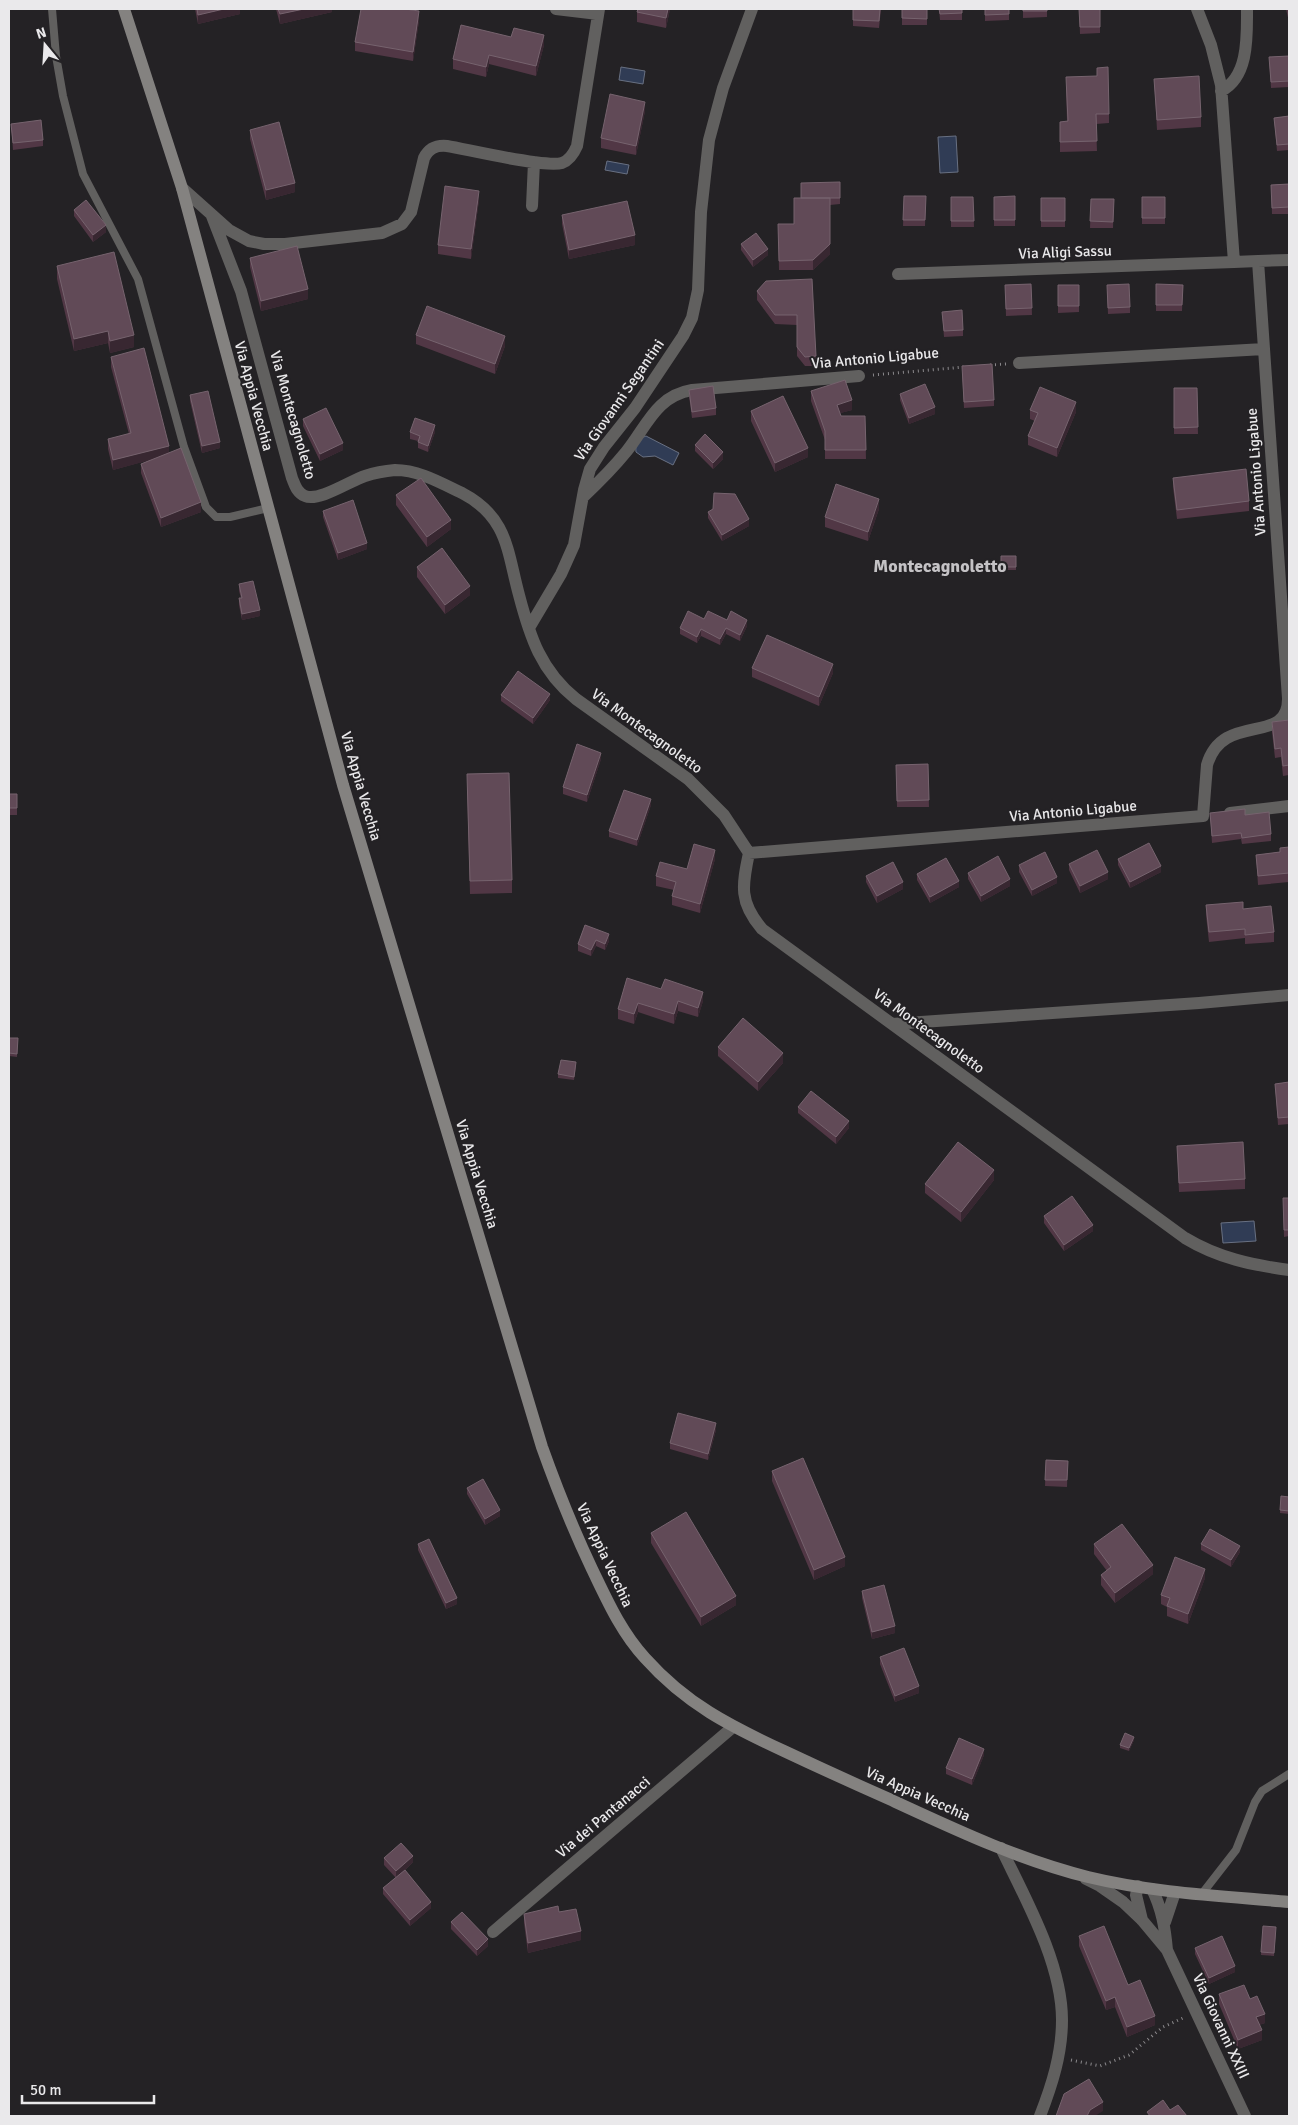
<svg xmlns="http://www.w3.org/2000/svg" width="1298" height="2125" font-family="Signika,sans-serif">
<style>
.water{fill:#303c55;stroke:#687082}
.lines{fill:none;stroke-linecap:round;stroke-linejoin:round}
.path{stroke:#8b898c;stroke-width:3;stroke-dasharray:1 4;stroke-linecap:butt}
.service{stroke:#61605f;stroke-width:8}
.minor{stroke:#61605f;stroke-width:12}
.tertiary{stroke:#61605f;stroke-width:12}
.secondary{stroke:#848280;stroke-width:12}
.wall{fill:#513745}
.shaded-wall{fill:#382731}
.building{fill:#614a57;stroke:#76636e}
.labels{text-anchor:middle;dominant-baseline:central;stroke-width:4;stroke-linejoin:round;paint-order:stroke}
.street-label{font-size:15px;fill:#eae9eb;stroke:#242225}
.quarter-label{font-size:18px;font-weight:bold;fill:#c4c2c5;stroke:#242225}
</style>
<rect width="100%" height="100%" fill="#242225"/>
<path class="water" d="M621,67L645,71L643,84L619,80Z
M956,136L958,172L940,173L938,137Z
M607,161L629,165L627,174L605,170Z
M646,436L679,453L673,465L655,456L643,457L636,452C635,444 638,439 646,436Z
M1254,1221L1256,1241L1223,1243L1221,1223Z"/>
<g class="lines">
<path class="path" d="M990,365L1006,364
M873,375L964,367
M1071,2060L1100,2066L1129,2055L1163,2027L1183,2018"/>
<path class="service" d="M52,9L56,56L63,96L83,174L138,279L184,447L206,507L216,517H230L268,508
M1201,1895L1236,1850L1255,1802L1262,1791L1289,1774"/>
<path class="minor" d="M556,9L598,14
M1197,9L1211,45L1221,85L1234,262L1258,261L1264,349
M1221,91C1249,77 1247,36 1247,9
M182,188L229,230L249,241L264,244H285L382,233L402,224L411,212L424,158C429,148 436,145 447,146C470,150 545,168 562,163C570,160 574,153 577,146L599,9
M532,206L534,162
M212,216L241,291L292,478C295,485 297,493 305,496C319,502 350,481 365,476C374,473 384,471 395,470C419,470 441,483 462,493C508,517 507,551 519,595C530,637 541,671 576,699L688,779L724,815L749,853C742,886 739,902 762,929L1185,1238C1218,1258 1252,1265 1289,1270
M1258,261L1289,260
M898,274L1234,262
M583,497C598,483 613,468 626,452C647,426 656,396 692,390L859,376
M529,628L561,574L574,545L584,490L590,469L604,447L635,408L683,336L692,318L698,290L701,212L709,140L723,88L752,9
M1230,813L1289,806
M749,853L1203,816L1207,765C1223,710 1289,747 1288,698L1264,349L1019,363
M892,1024L1199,1003L1289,995
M1001,1848C1025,1898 1062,1963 1062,2020C1062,2054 1052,2085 1040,2116
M493,1932L733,1727"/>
<path class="tertiary" d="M1086,1879L1100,1886L1123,1902L1142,1920L1167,1950L1245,2116
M1138,1886L1136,1895L1142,1920
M1152,1889C1162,1909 1165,1928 1167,1950
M1165,1922L1175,1892"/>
<path class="secondary" d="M124,9L182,188L343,785L542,1447C557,1489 573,1529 592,1569C607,1600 621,1632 645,1658C686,1704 730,1726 784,1751C818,1767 853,1783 887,1798C952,1828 1019,1860 1088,1877C1154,1893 1222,1896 1289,1902"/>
</g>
<path class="wall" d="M195,9H240V14L198,24Z
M276,9H332V12L280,24Z
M670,9L666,28L637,22V12Z
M881,9L879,28L853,26V20Z
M902,9H927V25H902Z
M939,9H962V20H940Z
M985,9H1009V20L985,21Z
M1023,9H1047V17L1023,18Z
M1079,9H1100V33L1080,34Z
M1286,9H1289V22Z
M419,21L413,61L355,51V42Z
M544,45L536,76L489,64L486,77L453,69V59Z
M1289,56V87L1271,88L1269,57Z
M1154,79L1201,117V127L1157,130Z
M1066,87L1109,114V123L1096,124L1097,151L1060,152V122L1067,121Z
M645,111L636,155L601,148V138Z
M1289,116V150L1277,151L1274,118Z
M11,124L43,140V146L13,150Z
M250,130L295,192L266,200L250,139Z
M840,182V204L830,205V254L813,270H779L778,224H794Z
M1289,184V214H1272L1271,185Z
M904,196H926L925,226H903Z
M1015,196V226H994V197Z
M951,197H973L974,227H951Z
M1142,197H1165V224H1142Z
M1041,198H1065V227H1041Z
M1091,199H1114L1113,228H1090Z
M479,200L471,259L438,254V245Z
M74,210L106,232L93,242L74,216Z
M562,215L635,245L569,259L562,224Z
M741,244L768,255L753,267L741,250Z
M250,258L308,299L261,311L250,267Z
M57,266L134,347L110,353L108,343L74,351L57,279Z
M812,279L816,366H805L797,356V325L775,324L757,300V291Z
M1031,284L1032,315L1006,316L1005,285Z
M1156,284L1183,285L1182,311H1156Z
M1058,285H1079V312L1058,313Z
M1107,291L1130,307V313L1108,314Z
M942,312L963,330V336L944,337Z
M416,335L505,346L495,374L416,344Z
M111,357L169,453L201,512L161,527L141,473V464L149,460L113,470L108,449V439L129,434L111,367Z
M962,372L994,400V406L964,408Z
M1174,388H1197L1198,434H1174Z
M689,390L716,408V415L692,418L689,396Z
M811,391L852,410L840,413L841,416H865L866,459H825V440L811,401Z
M900,394L935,414L909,424L900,400Z
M190,395L220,448L202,453L190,401Z
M1030,410L1076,412L1057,457L1028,445V436L1035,421L1030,419Z
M751,411L808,457L775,472L751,421Z
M303,419L343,450L320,461L303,426Z
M410,432H435L428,452L418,448V441L410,439Z
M695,445L723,459L713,469L695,451Z
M1173,478L1249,501V511L1177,519L1173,487Z
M396,495L451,529L427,547L396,505Z
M879,509L868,541L825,527V517Z
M323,511L367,549L338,560L323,517Z
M708,512L749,526L722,541L708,518Z
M1001,556H1016V570H1001Z
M417,567L470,595L445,614L417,577Z
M239,584L260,616L242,620L239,605V598H241L239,591Z
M704,619L727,620L747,626L740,641L726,634L720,645L701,636L697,643L680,634V628Z
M752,668L833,673L819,706L752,677Z
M501,695L550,700L533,724L501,701Z
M1289,720V775L1283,776L1281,757L1275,758L1272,732V722Z
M601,759L587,802L563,794V787Z
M928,764L929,807H897L896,765Z
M467,787L512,880V893L470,894Z
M9,794H17V815H9Z
M651,805L637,846L609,837V831Z
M1210,813L1245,815L1271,834V841L1242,844L1241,839L1212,843Z
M1289,847V882L1258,885L1256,855L1280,852Z
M715,859L700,913L672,905V896L674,890L656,886V876L687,869Z
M1118,859L1161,872L1130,888L1118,865Z
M1069,864L1108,879L1080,893L1069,870Z
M1019,865L1057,883L1032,896L1019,872Z
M968,873L1010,886L981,902L968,879Z
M917,874L959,887L930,903L917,880Z
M866,876L903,889L877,903L866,882Z
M1206,905L1243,909L1274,932V942L1245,944V938L1209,942L1206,915Z
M585,925L609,941L605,950L596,946L591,956L578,951V944Z
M661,989L703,1001L698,1017L678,1011L674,1024L638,1012L634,1024L618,1019V1009Z
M9,1038H18L17,1057L9,1056Z
M718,1047L783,1063L758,1091L718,1056Z
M576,1066L574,1080L558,1078V1074Z
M1289,1082V1124L1278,1125L1275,1084Z
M798,1107L849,1128L836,1144L798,1113Z
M1177,1146L1245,1179V1189L1179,1192Z
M994,1180L961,1222L925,1193V1184Z
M1289,1198V1236L1284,1237L1283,1205Z
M1044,1216L1093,1231L1064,1251L1044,1223Z
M716,1430L708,1460L670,1449V1443Z
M1046,1460L1068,1461L1067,1487L1045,1486Z
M772,1471L845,1566L814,1580L772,1481Z
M467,1488L500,1516L485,1525L467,1494Z
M1281,1496L1289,1497V1514L1280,1513Z
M651,1533L736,1605L701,1626L651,1543Z
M418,1544L457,1604L446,1609L418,1550Z
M1094,1544L1153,1574L1115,1603L1101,1585V1575L1107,1571L1094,1554Z
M1201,1544L1240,1552L1231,1567L1201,1550Z
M1205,1578L1188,1624L1167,1616V1607L1161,1604V1595Z
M862,1591L895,1633L872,1639L862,1598Z
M880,1657L919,1693L895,1702L880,1664Z
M1134,1740L1129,1751L1120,1748V1745Z
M984,1755L972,1785L946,1774V1768Z
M384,1858L413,1862L402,1873L431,1908L410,1926L383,1894V1888L396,1878L384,1865Z
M559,1912L581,1940L528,1953L524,1923V1914Z
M451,1922L488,1946L477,1956L451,1929Z
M1263,1926L1276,1931L1274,1956L1261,1955Z
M1079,1936L1128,1985L1155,2025L1127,2037L1115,2007L1106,2010L1079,1946Z
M1195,1948L1235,1972L1209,1984L1195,1954Z
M1219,1994L1250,1999L1265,2023L1259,2025L1262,2040L1238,2049L1219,2004Z"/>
<path class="shaded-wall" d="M224,9H240V14L198,24V15Z
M304,9H332V12L280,24V14Z
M668,9H670L666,28V18Z
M419,11V21L413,61V52Z
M544,35V45L536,76V66Z
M489,55V64L486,77V67Z
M645,102V111L636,155V146Z
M295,183V192L266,200V190Z
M479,191V200L471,259V249Z
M106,225V232L93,242V235Z
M635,235V245L569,259V250Z
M830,244V254L813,270V260Z
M768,249V255L753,267V260Z
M308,289V299L261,311V301Z
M108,331V343L74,351V339Z
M134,335V347L110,353V341Z
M505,336V346L495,374V364Z
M852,400V410L837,414V405Z
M1076,402V412L1057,457V448Z
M935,407V414L909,424V418Z
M435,425V432L428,452V446Z
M220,442V448L202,453V446Z
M343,443V450L320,461V454Z
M169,446V455L113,470V460Z
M808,448V457L775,472V463Z
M723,452V459L713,469V463Z
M879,499V509L868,541V532Z
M201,502V512L161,527V518Z
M749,519V526L722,541V535Z
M451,520V529L427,547V537Z
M367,543V549L338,560V553Z
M470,586V595L445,614V605Z
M260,610V616L242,620V614Z
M747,620V626L740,641V635Z
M726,628V634L720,645V639Z
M701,629V636L697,643V637Z
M833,664V673L819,706V697Z
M550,694V700L533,724V718Z
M601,753V759L587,802V795Z
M651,799V805L637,846V840Z
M715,850V859L700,913V904Z
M1161,866V872L1130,888V882Z
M1108,872V879L1080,893V886Z
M1057,877V883L1032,896V890Z
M1010,879V886L981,902V896Z
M959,881V887L930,903V897Z
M903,882V889L877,903V896Z
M609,934V941L605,950V944Z
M596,940V946L591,956V950Z
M703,992V1001L698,1017V1008Z
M678,1001V1011L674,1024V1014Z
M638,1003V1012L634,1024V1014Z
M783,1053V1063L758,1091V1082Z
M849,1121V1128L836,1144V1137Z
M994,1170V1180L961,1222V1212Z
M1093,1225V1231L1064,1251V1245Z
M716,1423V1430L708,1460V1454Z
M500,1510V1516L485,1525V1519Z
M1240,1546V1552L1231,1567V1560Z
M845,1557V1566L814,1580V1570Z
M1153,1565V1574L1115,1603V1593Z
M1205,1569V1578L1188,1624V1614Z
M736,1596V1605L701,1626V1617Z
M457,1598V1604L446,1609V1603Z
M895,1626V1633L872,1639V1632Z
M919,1686V1693L895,1702V1696Z
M1134,1737V1740L1129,1751V1748Z
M984,1749V1755L972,1785V1779Z
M413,1856V1862L396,1878V1871Z
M431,1902V1908L410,1926V1920Z
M581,1931V1940L528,1953V1943Z
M488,1939V1946L477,1956V1950Z
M1235,1966V1972L1209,1984V1978Z
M1115,1997V2007L1106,2010V2001Z
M1265,2014V2023L1256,2026V2017Z
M1155,2016V2025L1127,2037V2027Z
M1262,2030V2040L1238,2049V2040Z
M1103,2102V2111L1095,2116H1087L1090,2110Z"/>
<path class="building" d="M197,9H224L198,15Z
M278,9H304L280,14Z
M361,9H405L419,11L413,52L355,42Z
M638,9H668L666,18L637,12Z
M853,9H880L879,21L853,20Z
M902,9H927V19L902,18Z
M939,9H962V13L940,14Z
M985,9H1009V14L985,15Z
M1023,9H1047V11H1023Z
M1079,9H1100V27H1080Z
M461,25L511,37L514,28L544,35L536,66L489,55L486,67L453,59Z
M1289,56V81L1271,82L1269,57Z
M1108,67L1109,114H1096L1097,141L1060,142V122L1068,121L1066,77L1097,76V68Z
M1199,76L1201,117L1157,120L1154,79Z
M610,94L645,102L636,146L601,138Z
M1289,116V144L1277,145L1274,118Z
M41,120L43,140L13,143L11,124Z
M279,122L295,183L266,190L250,130Z
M840,182V198H801V183Z
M1289,184V207L1272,208L1271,185Z
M445,186L479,191L471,249L438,245Z
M904,196H926L925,220H903Z
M1015,196V220H994V197Z
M951,197H973L974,221H951Z
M1142,197H1165V218H1142Z
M794,198H830V244L813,260L779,261L778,224H794Z
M1041,198H1065V221H1041Z
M1091,199H1114L1113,222L1090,221Z
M86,200L106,225L93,235L74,210Z
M627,201L635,235L569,250L562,215Z
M756,233L768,249L753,260L741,244Z
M297,246L308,289L261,301L250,258Z
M114,252L134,335L110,341L108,331L74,339L57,266Z
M812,279L816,356L805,357L797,347V315H775L757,291L766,281Z
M1031,284L1032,308L1006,309L1005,285Z
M1129,284L1130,307L1108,308L1107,285Z
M1156,284L1183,285L1182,305H1156Z
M1058,285H1079V306H1058Z
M427,306L505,336L495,364L416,335Z
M962,310L963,330L944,331L942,312Z
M144,348L169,446L113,460L108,439L131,433L111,357Z
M992,364L994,400L964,402L962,366Z
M845,380L852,400L837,405L841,416H865L866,450H825V431L811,391Z
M925,384L935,407L909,418L900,394Z
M713,386L716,408L692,412L689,390Z
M1040,387L1076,402L1057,448L1028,436L1038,413L1030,410Z
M1174,388H1197L1198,427L1174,428Z
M208,391L220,442L202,446L190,395Z
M783,396L808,448L775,463L751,411Z
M326,408L343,443L320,454L303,419Z
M415,418L435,425L428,446L418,442L420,436L410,432Z
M705,434L723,452L713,463L695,445Z
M181,448L201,502L161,518L141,464Z
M1246,469L1249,501L1177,510L1173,478Z
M421,478L451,520L427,537L396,495Z
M836,484L879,499L868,532L825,517Z
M714,493L735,494L749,519L722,535L708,512L713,509Z
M353,500L367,543L338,553L323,511Z
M442,548L470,586L445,605L417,567Z
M1001,556H1016V567H1001Z
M253,581L260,610L242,614L239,598H242L239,584Z
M688,611L704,619L708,611L727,620L731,611L747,620L740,635L726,628L720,639L701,629L697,637L680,628Z
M767,635L833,664L819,697L752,668Z
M518,671L550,694L533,718L501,695Z
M1289,720V765L1283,766L1281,748L1275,749L1272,722Z
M577,744L601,753L587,795L563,787Z
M928,764L929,800L897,801L896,765Z
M509,773L512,880L470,881L467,774Z
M624,790L651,799L637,840L609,831Z
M9,794H17V808H9Z
M1245,809V815L1269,812L1271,834L1242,838L1241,833L1212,836L1210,813Z
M1149,843L1161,866L1130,882L1118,859Z
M694,844L715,850L700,904L672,896L676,882L656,876L660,862L687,869Z
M1289,847V873L1258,876L1256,855L1280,852V848Z
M1097,850L1108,872L1080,886L1069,864Z
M1045,852L1057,877L1032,890L1019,865Z
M998,856L1010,879L981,896L968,873Z
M946,858L959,881L930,897L917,874Z
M893,862L903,882L877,896L866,876Z
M1243,902V909L1271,906L1274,932L1245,935V929L1209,932L1206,905Z
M585,925L609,934L605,944L596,940L591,950L578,944Z
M627,978L661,989L665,979L703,992L698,1008L678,1001L674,1014L638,1003L634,1014L618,1009Z
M743,1018L783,1053L758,1082L718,1047Z
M9,1038H18L17,1054L9,1053Z
M561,1060L576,1062L574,1077L558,1074Z
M1289,1082V1117L1278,1118L1275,1084Z
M811,1091L849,1121L836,1137L798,1107Z
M958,1142L994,1170L961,1212L925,1184Z
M1243,1142L1245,1179L1179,1183L1177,1146Z
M1072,1196L1093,1225L1064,1245L1044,1216Z
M1283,1198H1289V1230H1284Z
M678,1413L716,1423L708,1454L670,1443Z
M803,1458L845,1557L814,1570L772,1471Z
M1046,1460L1068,1461L1067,1480H1045Z
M483,1479L500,1510L485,1519L467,1488Z
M1281,1496L1289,1497V1511L1280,1510Z
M686,1512L736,1596L701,1617L651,1533Z
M1122,1524L1153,1565L1115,1593L1101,1575L1111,1567L1094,1544Z
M1210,1529L1240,1546L1231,1560L1201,1544Z
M429,1539L457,1598L446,1603L418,1544Z
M1175,1557L1205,1569L1188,1614L1167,1606L1170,1598L1161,1595Z
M884,1585L895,1626L872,1632L862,1591Z
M904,1648L919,1686L895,1696L880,1657Z
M1125,1733L1134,1737L1129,1748L1120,1745Z
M959,1738L984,1749L972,1779L946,1768Z
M401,1843L413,1856L396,1871L384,1858Z
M405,1870L431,1902L410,1920L383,1888Z
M558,1906L559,1912L576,1909L581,1931L528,1943L524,1914Z
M462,1912L488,1939L477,1950L451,1922Z
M1104,1926L1128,1985L1140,1980L1155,2016L1127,2027L1115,1997L1106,2001L1079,1936Z
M1263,1926L1276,1927L1274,1953L1261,1952Z
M1222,1936L1235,1966L1209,1978L1195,1948Z
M1244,1985L1250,1999L1257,1996L1265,2014L1256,2017L1262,2030L1238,2040L1219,1994Z
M1089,2079L1103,2102L1090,2110L1087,2116H1056L1064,2094Z
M1163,2100L1170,2110L1178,2105L1187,2116H1150L1147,2112Z"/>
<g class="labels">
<g class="street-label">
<text transform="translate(1065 252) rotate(-2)">Via Aligi Sassu</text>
<text transform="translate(875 358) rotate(-5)">Via Antonio Ligabue</text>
<text transform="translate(254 396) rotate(75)">Via Appia Vecchia</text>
<text transform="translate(619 400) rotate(-55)">Via Giovanni Segantini</text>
<text transform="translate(293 415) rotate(74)">Via Montecagnoletto</text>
<text transform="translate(1256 472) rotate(-94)">Via Antonio Ligabue</text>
<text transform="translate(647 731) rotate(36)">Via Montecagnoletto</text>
<text transform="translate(361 786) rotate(74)">Via Appia Vecchia</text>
<text transform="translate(1073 811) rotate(-5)">Via Antonio Ligabue</text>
<text transform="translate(929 1031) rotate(36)">Via Montecagnoletto</text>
<text transform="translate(477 1174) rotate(73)">Via Appia Vecchia</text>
<text transform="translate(605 1555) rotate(65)">Via Appia Vecchia</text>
<text transform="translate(918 1794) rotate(24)">Via Appia Vecchia</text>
<text transform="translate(603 1817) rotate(-40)">Via dei Pantanacci</text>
<text transform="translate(1221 2026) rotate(65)">Via Giovanni XXIII</text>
</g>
<g class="quarter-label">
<text x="940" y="566">Montecagnoletto</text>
</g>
</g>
<rect width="1298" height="2125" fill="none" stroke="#eae9eb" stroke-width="20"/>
<g transform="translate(45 45) rotate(342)" stroke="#242225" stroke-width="4" paint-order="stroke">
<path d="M0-4L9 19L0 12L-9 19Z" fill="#eae9eb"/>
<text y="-8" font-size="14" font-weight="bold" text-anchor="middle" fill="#eae9eb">N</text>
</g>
<path d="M22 2095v8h132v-8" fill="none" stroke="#eae9eb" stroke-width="2.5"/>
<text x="30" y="2095" font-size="15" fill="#eae9eb" stroke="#242225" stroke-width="4" paint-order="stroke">50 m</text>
</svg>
